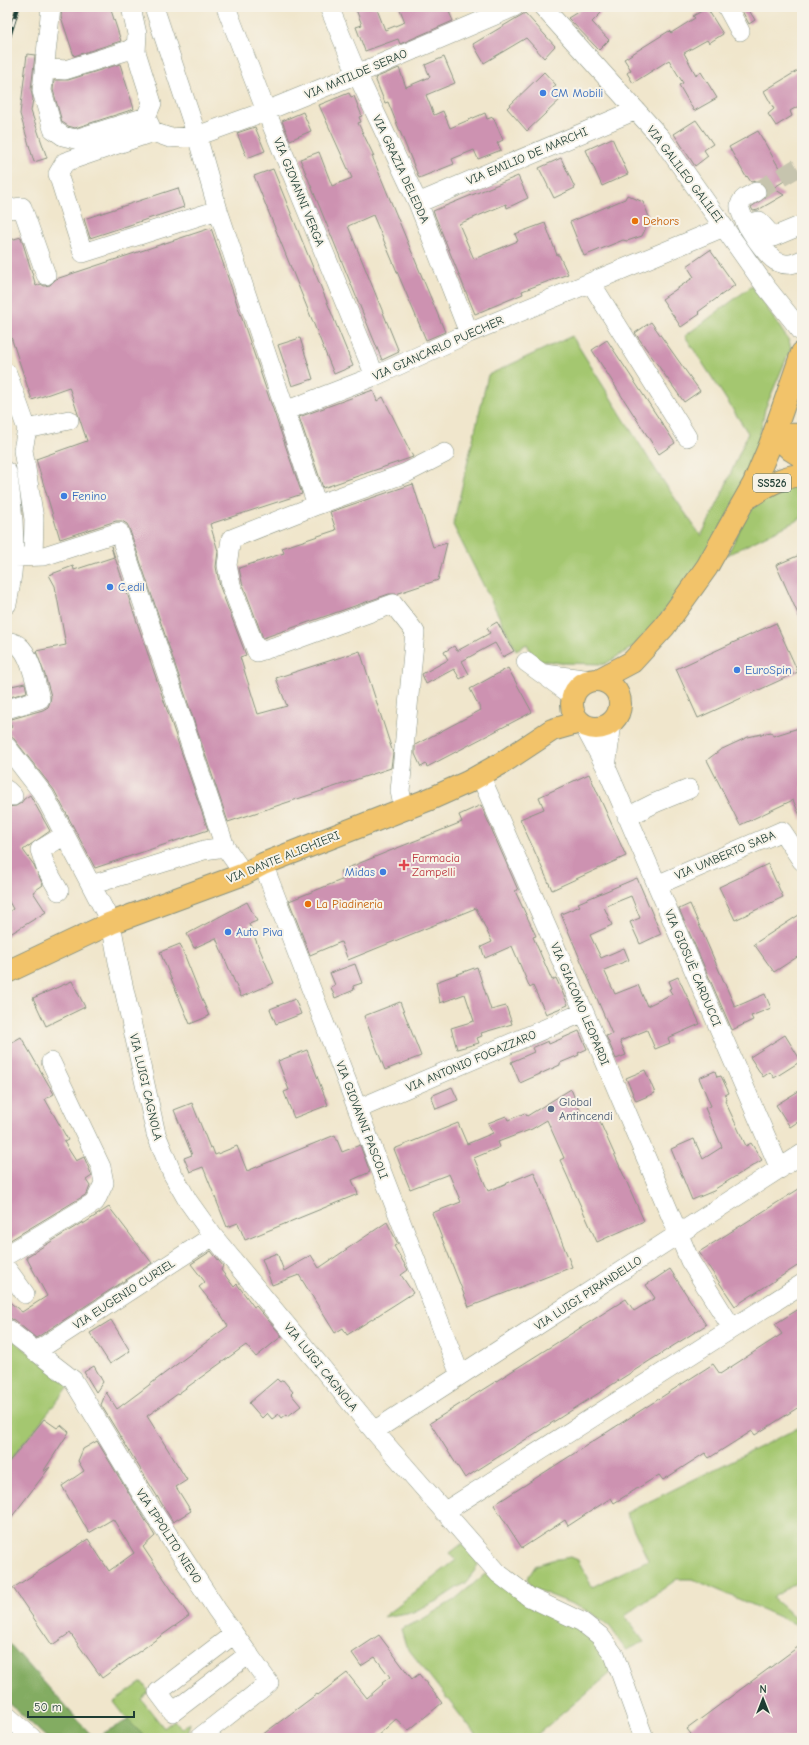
<svg xmlns="http://www.w3.org/2000/svg" width="809" height="1745" font-family="'Comic Neue',sans-serif">
<style>
.green{fill:#a4c770;stroke:#628252}
.forest{fill:#83ac62;stroke:#51744b}
.building{fill:#cd92b1}
.lines{fill:none;stroke-linecap:round;stroke-linejoin:round}
.minor-tunnel{stroke:#c6c4ae;stroke-width:19;stroke-dasharray:19 10;stroke-linecap:butt}
.minor-casing{stroke:#889280;stroke-width:20}
.major-casing{stroke:#889280;stroke-width:24}
.minor{stroke:#fff;stroke-width:19}
.major{stroke:#f2c36a;stroke-width:22}
.rail-casing{stroke:#1f3d34;stroke-width:4.5}
.rail{stroke:#f7f3e8;stroke-width:3;stroke-dasharray:9;stroke-linecap:butt}
.shop-dot{fill:#3f7fe0;stroke:#f7f3e8;stroke-width:1.5}
.food-dot{fill:#e8710a;stroke:#f7f3e8;stroke-width:1.5}
.health-dot{fill:#e0444e;stroke:#f7f3e8;stroke-width:1.5}
.service-dot{fill:#5c6f8a;stroke:#f7f3e8;stroke-width:1.5}
.labels{text-anchor:middle;dominant-baseline:central;stroke-width:4;stroke-linejoin:round;paint-order:stroke}
.shield{fill:#f7f3e8;stroke:#60746a;stroke-width:1}
.shield-label{font-size:11px;font-weight:bold;fill:#1f3d34}
.street-label{font-size:12px;fill:#1f3d34;stroke:#f7f3e8}
.shop-label{font-size:12px;fill:#366cbe;stroke:#f7f3e8;text-anchor:start}
.food-label{font-size:12px;fill:#c56008;stroke:#f7f3e8;text-anchor:start}
.health-label{font-size:12px;fill:#be3a42;stroke:#f7f3e8;text-anchor:start}
.service-label{font-size:12px;fill:#4e5e75;stroke:#f7f3e8;text-anchor:start}
</style>
<rect width="100%" height="100%" fill="#f7f3e8"/>
<filter id="ink" filterUnits="userSpaceOnUse"><feTurbulence type="fractalNoise" baseFrequency=".025" numOctaves="2"/><feDisplacementMap in="SourceGraphic" scale="8" xChannelSelector="R" yChannelSelector="G"/><feConvolveMatrix kernelMatrix="1 2 1 2 8 2 1 2 1" color-interpolation-filters="sRGB"/></filter>
<filter id="wash" filterUnits="userSpaceOnUse"><feTurbulence type="fractalNoise" baseFrequency=".012" numOctaves="4" result="noise"/><feDisplacementMap in="SourceGraphic" scale="16" xChannelSelector="R" yChannelSelector="G"/><feGaussianBlur stdDeviation="0.9" result="paint"/><feColorMatrix in="noise" values="0 0 0 0 0 0 0 0 0 0 0 0 0 0 0 0 0 1.4 0 .05"/><feComposite in="paint" operator="in"/></filter>
<g filter="url(#wash)">
<rect width="100%" height="100%" fill="#f0e6cc"/>
<path class="green" d="M752,286L789,341L791,348L765,409L758,445L740,492L704,558L659,618L633,647L605,664L560,663L539,660L531,652L527,644L516,650L453,525L488,375L572,336L657,472L701,536L719,501L748,433L685,336Z
M802,479V518L727,555L755,500Z
M7,1335L70,1385L7,1464Z
M802,1426V1579L772,1598L802,1623V1627L693,1579H677L625,1616L644,1642L627,1650C619,1644 616,1633 609,1626C588,1607 557,1599 531,1587L527,1579L536,1565L552,1560L571,1557L578,1560L592,1587L648,1560L626,1513Z
M463,1543L476,1558L478,1566L466,1582L437,1601L413,1612L383,1617L456,1560L450,1553Z
M485,1574L591,1637L605,1653L612,1672L533,1738H478L406,1646L401,1629L421,1620L454,1600Z
M142,1682L149,1692L141,1699L164,1728L174,1720L181,1729L190,1722L186,1738H146L128,1720L114,1702Z"/>
<path class="forest" d="M7,1641L94,1738L128,1720L146,1738H47L7,1701Z"/>
<g id="blocks">
<path class="building" d="M62,7H110L121,41L74,56L61,17Z
M355,7H376L385,30L405,22L399,7H447L453,21L400,44L398,39L365,51L356,27L362,25Z
M586,7H595L601,13L592,22L609,40L599,50L568,18Z
M740,7H747L755,20L749,24Z
M707,8L723,34L709,43L707,40L684,53L696,75L701,72L717,98L694,111L679,85L683,83L669,60L633,83L627,73L631,70L624,59L669,31L671,33L695,18L693,16Z
M525,13L555,46L544,58L526,38L484,63L473,44Z
M27,54L35,55L31,90L33,99L31,111L47,158L34,162L20,114Z
M444,57L455,83L426,95L434,115L443,111L450,128L485,113L487,119L493,117L503,140L497,143L501,150L478,159L474,150L452,159L454,164L419,178L388,102L385,103L375,78L399,68L406,87L430,77L425,65Z
M120,64L134,109L75,128L68,126L62,122L53,90L54,80H68Z
M802,68V104L790,111L792,116L776,126L768,114L774,109L764,91Z
M544,72L556,85L553,87L563,97L527,131L507,108Z
M349,93L351,97L354,96L362,116L359,117L361,122L358,123L374,156H372L403,231L445,332L426,340L373,215L348,226L399,352L382,360L300,159L319,152L332,186L352,178L319,105Z
M303,112L311,131L290,140L282,121Z
M696,120L713,144L704,150L708,156L695,166L674,134Z
M255,127L265,151L247,158L237,133Z
M758,131L786,180L773,188L784,195L758,210L753,211L751,207L766,197L767,192L766,187L761,182L756,181L751,182L747,176L746,177L729,147Z
M612,138L628,174L602,186L586,150Z
M561,158L575,188L554,198L539,168Z
M273,169L353,366L334,374L254,176Z
M518,176L528,198L507,208L506,204L459,224L474,259L518,241L515,234L545,223L557,255H559L568,274L522,291L523,294L475,314L433,211Z
M178,188L184,207L90,238L84,219Z
M627,195L643,202L650,219L642,236L627,241L623,240L584,256L570,222L625,199Z
M211,228L302,494L210,524L218,551L216,567L220,587L246,655L240,657L258,714L287,706L276,678L360,651L393,753L391,768L228,822L129,528L127,524L122,521H116L60,539L36,459L87,441L69,387L32,400L7,325V241L21,237L36,286L41,284L44,286L50,285L56,279Z
M710,250L735,285L698,312L700,314L681,327L662,299L694,277L687,266Z
M651,322L700,391L684,402L635,333Z
M300,338L313,379L292,386L278,345Z
M607,340L675,443L659,454L592,350Z
M373,390L377,401L383,397L413,457L323,488L299,417Z
M413,484L433,547L447,543L438,580L396,594H389L263,638L242,582L239,568L284,553L282,548L336,530L330,512Z
M111,546L208,830L95,868L54,790L7,730L12,727L8,720L43,710L48,707L50,702L51,696L45,675L36,651L66,645L55,586L49,575L73,566L74,570L114,557Z
M802,554V623L776,565Z
M497,622L514,651L503,657L495,643L462,661L469,674L460,679L454,669L426,684L422,674L448,660L444,652L454,646L457,651L490,633L487,628Z
M776,623L798,672L698,718L676,669Z
M508,668L532,712L427,767L426,764L421,767L415,754V745L481,710L470,689Z
M25,683L27,692L7,698V687Z
M802,727V820L793,800L740,825L707,760L720,750L748,737L771,732L773,736Z
M589,774L626,856L552,890L520,819L544,809L539,797Z
M30,795L50,831L23,850L34,865L43,885L33,892L46,912L7,936V913L13,909L7,898V807L16,806L21,803L24,799Z
M481,805L518,890L515,891L536,936L533,937L552,980L556,978L568,1005L546,1014L533,986L530,988L512,946L485,958L481,947L492,942L476,908L348,960L341,942L310,955L289,901L344,879L340,871L462,822L459,815Z
M768,864L783,897L735,920L719,887Z
M637,878L661,934L640,944L630,922L640,918L631,896L604,907L612,925L590,935L601,958L624,948L629,960L604,970L615,994L638,985L647,1006L672,994L669,989L672,988L669,981L678,977L700,1024L668,1038L670,1043L655,1049L647,1030L620,1041L626,1055L616,1059L606,1036L612,1034L561,914L580,906L578,903Z
M247,902L257,921L249,924L274,983L241,997L216,938L194,948L187,934Z
M690,904L735,1007L765,994L771,1008L751,1016L753,1020L732,1030L679,909Z
M802,913V954L774,972L754,944Z
M180,944L209,1016L190,1024L160,952Z
M355,964L362,983L353,986L354,990L335,998L331,987L335,985L330,973Z
M477,967L491,1010L506,1006L512,1024L481,1033L482,1036L477,1038L479,1043L457,1049L451,1028L474,1021L465,994L440,1003L436,982Z
M72,981L85,1007L46,1026L33,998Z
M295,999L301,1014L276,1024L270,1009Z
M400,1002L421,1056L385,1070L364,1016Z
M579,1031L587,1049L578,1053L579,1055L560,1063V1065L520,1083L511,1062L534,1052L532,1048L548,1041L549,1044Z
M785,1035L801,1061L774,1078L770,1072L763,1077L750,1057Z
M21,1037L54,1094L45,1099L68,1140L64,1142L76,1161L84,1157L92,1176L86,1180L90,1186L87,1194L7,1242V1045Z
M307,1050L328,1105L294,1118L284,1092L289,1090L278,1061Z
M645,1070L655,1093L636,1101L626,1078Z
M715,1071L717,1077L721,1076L729,1093L725,1095L727,1100L725,1101L746,1146L751,1143L762,1160L715,1189L716,1190L692,1200L671,1149L694,1139L703,1159L722,1147L705,1108L711,1106L699,1078Z
M452,1087L458,1100L436,1109L431,1096Z
M571,1089L583,1118L596,1113L644,1221L597,1242L560,1160L564,1158L547,1120L532,1129L498,1142L500,1147L474,1158L488,1191L534,1172L572,1267L469,1307L432,1213L461,1202L449,1174L410,1189L394,1149L458,1123L467,1144L493,1133L488,1123L506,1116L508,1120L525,1113L527,1116Z
M802,1089V1119L790,1127L776,1105Z
M192,1103L210,1148L212,1147L215,1155L237,1146L247,1171L335,1135L342,1152L360,1145L370,1172L352,1180L358,1194L245,1240L238,1223L227,1227L203,1167L190,1172L184,1158L192,1155L174,1110Z
M802,1187V1263L735,1306L699,1252Z
M109,1207L152,1263L36,1338L14,1320L7,1317V1300L22,1312L47,1296L26,1257L83,1222V1224Z
M387,1222L398,1244L394,1246L408,1270L401,1275L413,1293L347,1335L343,1328L335,1333L299,1275L272,1285L262,1259L277,1253L284,1271L311,1255L319,1268Z
M211,1251L223,1266L221,1270L234,1287L237,1284L254,1307L256,1306L282,1336L256,1357L246,1345L147,1416L187,1480L176,1487L191,1511L173,1522L101,1405L106,1392L117,1409L228,1326L220,1313L199,1287L205,1282L191,1264Z
M670,1269L706,1325L465,1478L430,1423L626,1299L634,1311L655,1298L646,1285Z
M802,1307V1405L755,1435L752,1431L709,1458L705,1453L663,1480L659,1475L614,1503L611,1498L568,1526L565,1520L522,1548L494,1505L713,1364L720,1374L782,1334L775,1324Z
M111,1320L130,1351L110,1364L90,1333Z
M94,1366L103,1382L96,1392L84,1372Z
M277,1379L280,1382L283,1380L293,1392L291,1394L301,1406L288,1416L287,1414L282,1418L279,1414L272,1419L267,1413L262,1418L249,1403Z
M44,1419L57,1428L61,1425L69,1432L43,1472L50,1467L7,1523V1464Z
M97,1441L155,1536L143,1547L189,1616L102,1678L70,1633L52,1645L13,1588L88,1539L109,1571L134,1553L113,1519L89,1533L62,1486L84,1471L78,1461L83,1449Z
M379,1635L412,1679L419,1674L442,1703L409,1730L396,1719L375,1738H258L317,1694L318,1695L347,1673L367,1698L383,1684L382,1683L390,1677L375,1657L361,1666L352,1653Z
M802,1644V1738H694L687,1729Z"/>
</g>
</g>
<g filter="url(#ink)">
<use href="#blocks" fill-opacity="0" stroke="#889280" stroke-width="1"/>
<g class="lines">
<path class="minor-tunnel" d="M756,192L802,165"/>
<defs>
<path id="minor" d="M51,7L42,91L53,129L63,136L75,139L146,117L152,103L136,52L137,34L131,7
M154,7L197,136L218,210
M226,7L266,111L375,376
M329,7L357,74L418,203L469,333
M543,7L661,138L766,287L802,332
M727,7L740,31
M44,68L65,70L129,50L136,45
M146,117L153,132L170,138L197,136L266,111L357,74L514,7
M153,132L65,162L58,174L83,253L218,210L317,505L231,539L227,565L231,585L257,652L283,644L393,604L415,632L400,791L404,810
M756,192C751,195 742,197 740,205C737,215 768,259 778,262C787,266 794,264 802,260
M418,203L636,110
M7,209L22,207L46,275
M746,224L759,221L773,237L802,225
M591,283L687,437
M7,373L27,429L23,450L34,519L33,556
M285,411L375,376L469,333L724,227
M27,429L69,420
M7,472C15,519 17,558 7,604
M317,505L406,473L445,453
M15,557L44,556L119,532L225,847
M7,641C11,642 16,643 19,646C31,655 36,685 40,699L7,709
M526,662L573,696
M545,674L591,680
M583,724L606,767L780,1169
M7,747L44,795L111,923L118,962L156,1134L172,1173L188,1201L213,1236L374,1431L499,1574L529,1597L582,1622L600,1636L614,1655L644,1738
M606,767L612,723
M480,775L584,1012L690,1261L732,1328
M7,790L13,796
M627,817L655,803L689,789
M263,864L460,1375
M91,885L204,850L225,847L244,874
M657,885L782,831L802,861
M59,891L46,868L40,850L65,835
M358,1109L584,1012
M7,1255L95,1202L104,1183L101,1167L51,1062
M7,1269L25,1294
M7,1329L73,1380L146,1501L217,1610L269,1683L199,1738
M35,1352L213,1236
M374,1431L802,1154
M444,1512L802,1284
M234,1634L158,1692L173,1712L249,1654
M7,1716L32,1738"/>
<path id="major" d="M774,434L791,450L802,457
M774,434L802,435
M746,499C763,488 781,476 802,475
M600,679L632,662L664,627L707,567L754,483L770,445L802,353
M572 704a24 24 0 1 1 48 0a24 24 0 1 1-48 0Z
M7,972L111,923L244,874L263,864L430,799L468,782L502,763L552,730L580,722"/>
</defs>
<use href="#minor" class="minor-casing"/>
<use href="#major" class="major-casing"/>
<use href="#minor" class="minor"/>
<use href="#major" class="major"/>
<defs>
<path id="rail" d="M7,43L18,7"/>
</defs>
<use href="#rail" class="rail-casing"/>
<use href="#rail" class="rail"/>
</g>
</g>
<g class="shop-dot">
<circle cx="543" cy="93" r="4"/>
<circle cx="64" cy="496" r="4"/>
<circle cx="110" cy="587" r="4"/>
<circle cx="737" cy="670" r="4"/>
<circle cx="383" cy="872" r="4"/>
<circle cx="228" cy="932" r="4"/>
</g>
<g class="food-dot">
<circle cx="635" cy="221" r="4"/>
<circle cx="308" cy="904" r="4"/>
</g>
<path class="health-dot" d="M402 859h4v4h4v4h-4v4h-4v-4h-4v-4h4z"/>
<circle class="service-dot" cx="551" cy="1109" r="4"/>
<g class="labels">
<rect class="shield" x="753" y="474" width="38" height="18" rx="3"/>
<g class="shield-label">
<text x="772" y="483">SS526</text>
</g>
<g class="street-label">
<text transform="translate(356 74) rotate(-23)">VIA MATILDE SERAO</text>
<text transform="translate(527 156) rotate(-23)">VIA EMILIO DE MARCHI</text>
<text transform="translate(401 169) rotate(65)">VIA GRAZIA DELEDDA</text>
<text transform="translate(685 174) rotate(53)">VIA GALILEO GALILEI</text>
<text transform="translate(299 192) rotate(68)">VIA GIOVANNI VERGA</text>
<text transform="translate(438 348) rotate(-24)">VIA GIANCARLO PUECHER</text>
<text transform="translate(725 855) rotate(-23)">VIA UMBERTO SABA</text>
<text transform="translate(283 857) rotate(-22)">VIA DANTE ALIGHIERI</text>
<text transform="translate(693 968) rotate(67)">VIA GIOSUÈ CARDUCCI</text>
<text transform="translate(580 1004) rotate(67)">VIA GIACOMO LEOPARDI</text>
<text transform="translate(471 1061) rotate(-23)">VIA ANTONIO FOGAZZARO</text>
<text transform="translate(146 1087) rotate(77)">VIA LUIGI CAGNOLA</text>
<text transform="translate(362 1120) rotate(69)">VIA GIOVANNI PASCOLI</text>
<text transform="translate(588 1293) rotate(-33)">VIA LUIGI PIRANDELLO</text>
<text transform="translate(124 1294) rotate(-33)">VIA EUGENIO CURIEL</text>
<text transform="translate(321 1367) rotate(51)">VIA LUIGI CAGNOLA</text>
<text transform="translate(169 1536) rotate(57)">VIA IPPOLITO NIEVO</text>
</g>
<g class="shop-label">
<text x="551" y="93">CM Mobili</text>
<text x="72" y="496">Fenino</text>
<text x="118" y="587">C.edil</text>
<text x="745" y="670">EuroSpin</text>
<text x="375" y="872" text-anchor="end">Midas</text>
<text x="236" y="932">Auto Piva</text>
</g>
<g class="food-label">
<text x="643" y="221">Dehors</text>
<text x="316" y="904">La Piadineria</text>
</g>
<g class="health-label">
<text x="412" y="858">Farmacia<tspan x="412" dy="14">Zampelli</tspan></text>
</g>
<g class="service-label">
<text x="559" y="1102">Global<tspan x="559" dy="14">Antincendi</tspan></text>
</g>
</g>
<rect width="809" height="1745" fill="none" stroke="#f7f3e8" stroke-width="24"/>
<g transform="translate(763 1699)" stroke="#f7f3e8" stroke-width="3" paint-order="stroke">
<path d="M0-3L7 15L0 10L-7 15Z" fill="#1f3d34"/>
<text y="-6" font-size="11" font-weight="bold" text-anchor="middle" fill="#1f3d34">N</text>
</g>
<path d="M28 1711v6h106v-6" fill="none" stroke="#1f3d34" stroke-width="2"/>
<text x="34" y="1711" font-size="12" fill="#1f3d34" stroke="#f7f3e8" stroke-width="3" paint-order="stroke">50 m</text>
</svg>
